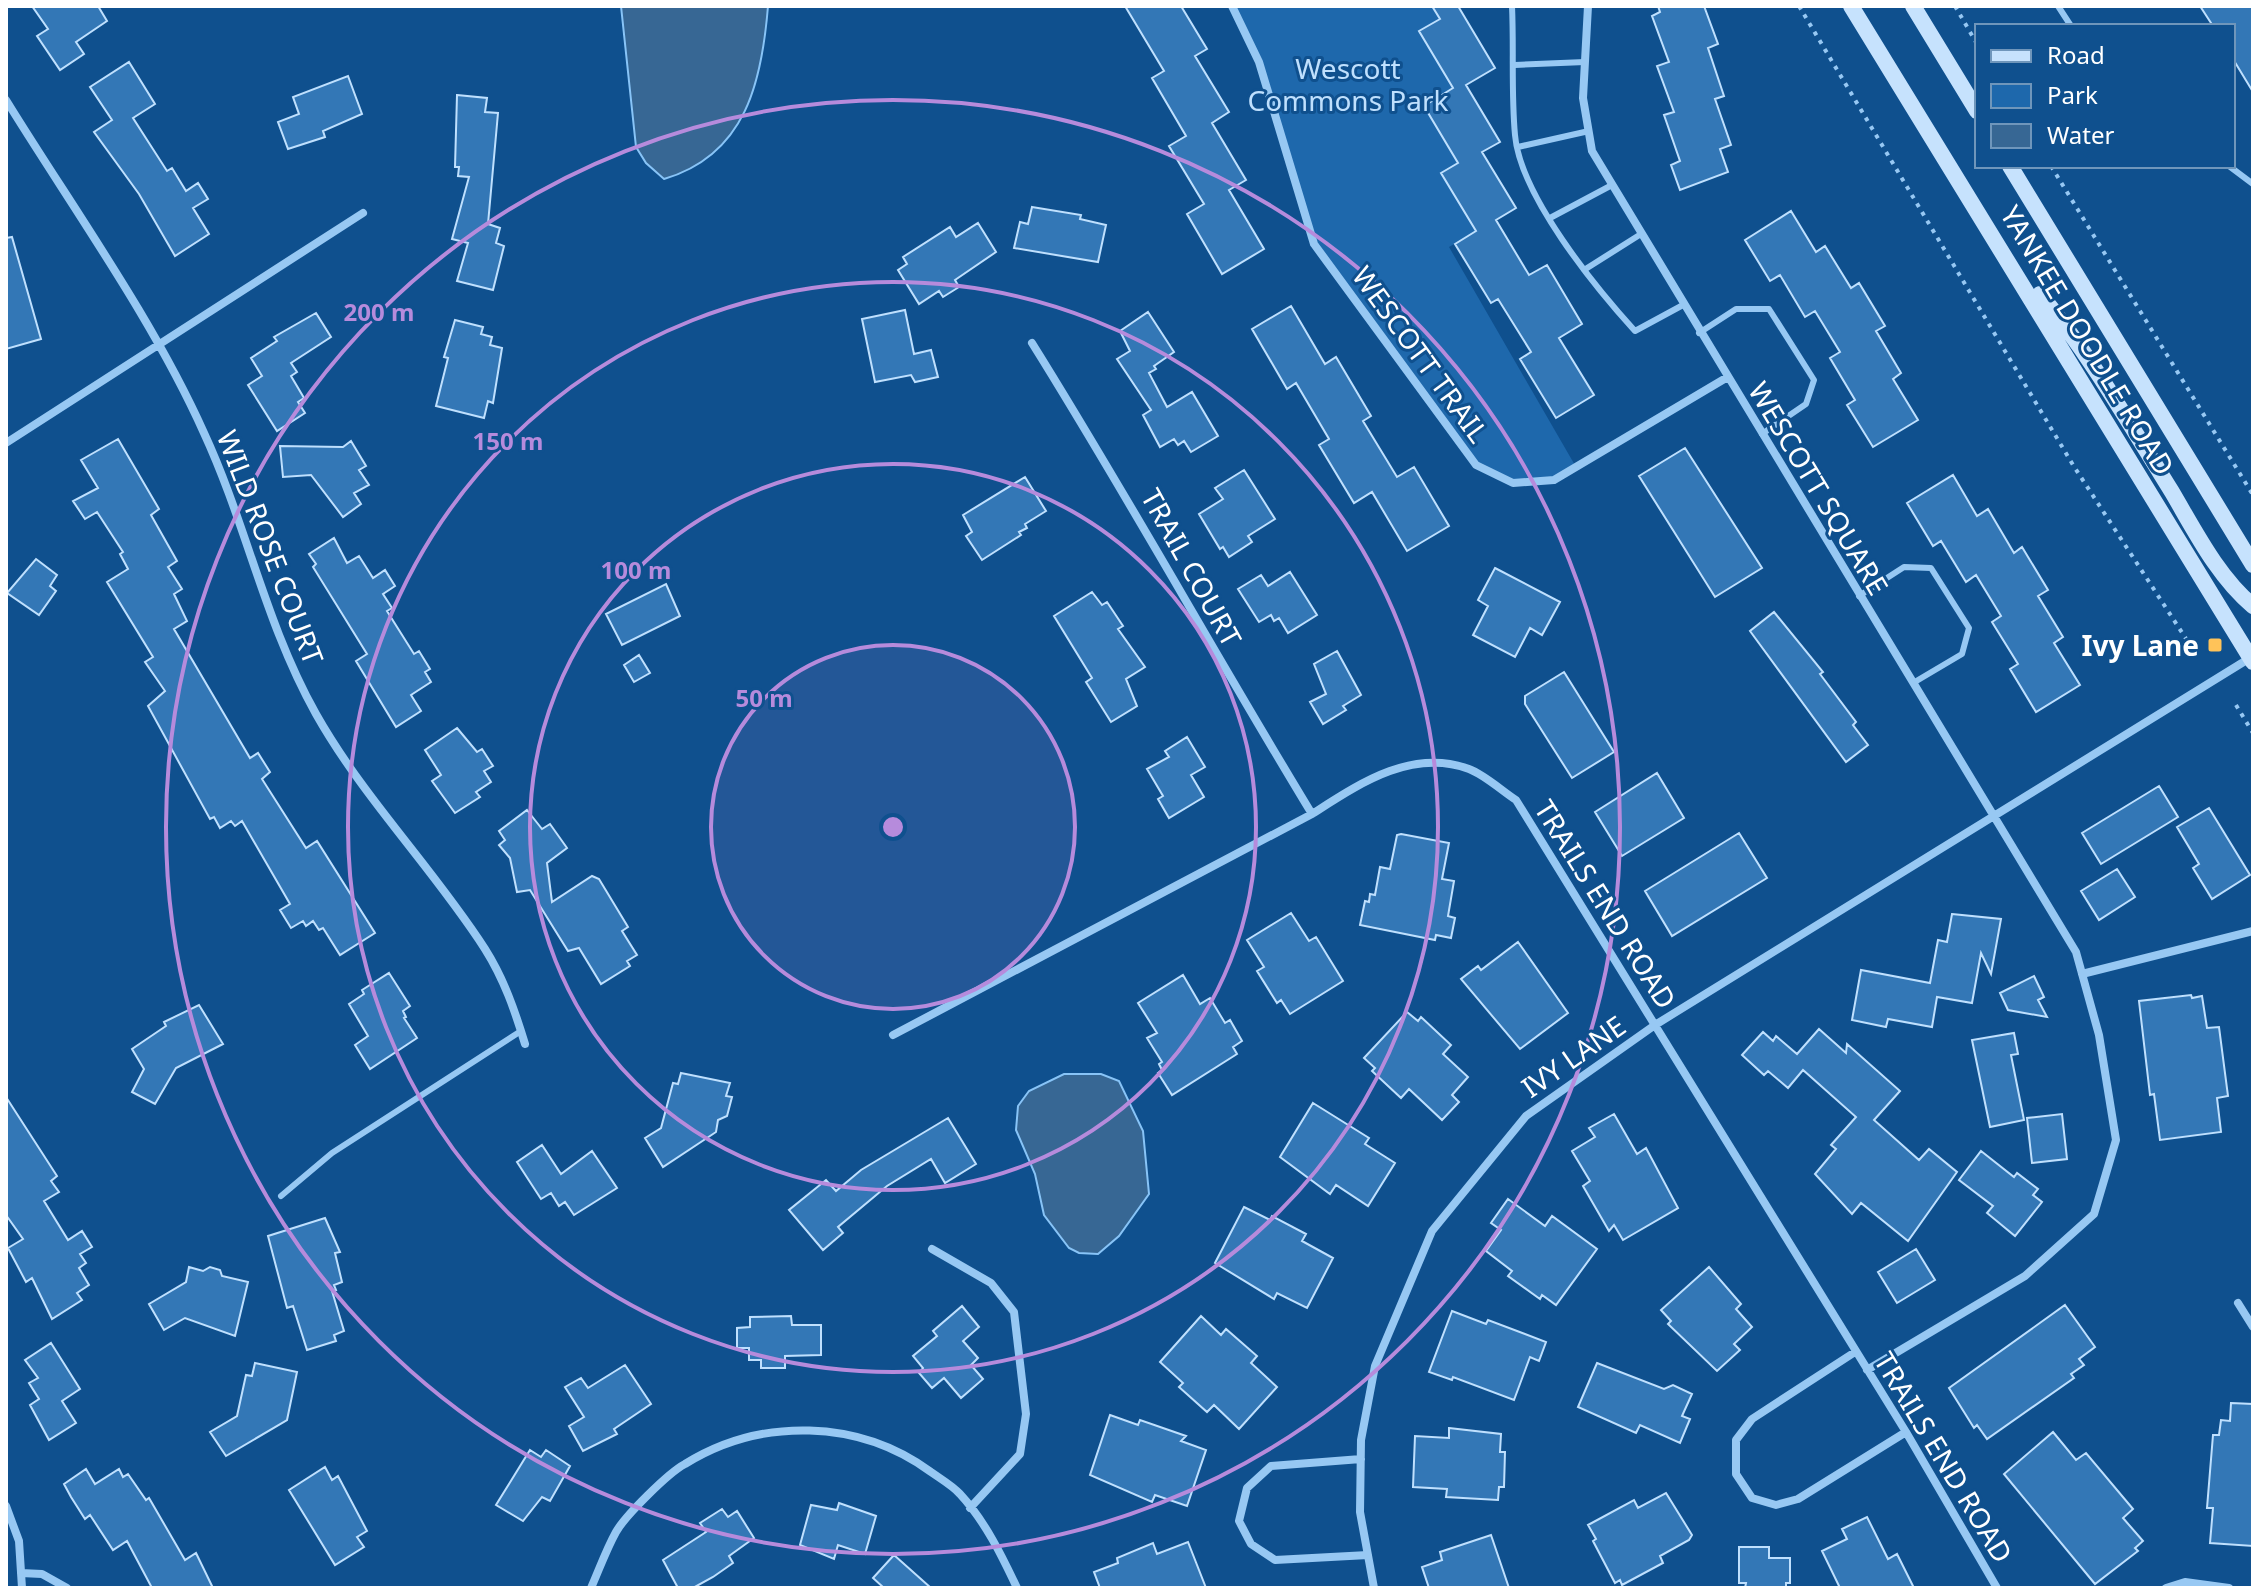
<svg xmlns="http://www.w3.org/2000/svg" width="2259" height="1594" font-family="'Noto Sans',sans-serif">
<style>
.green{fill:#1e68ac}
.water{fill:#376794;stroke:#88c4f7;stroke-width:2}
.building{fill:#3377b6;stroke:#bfe0fe;stroke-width:2}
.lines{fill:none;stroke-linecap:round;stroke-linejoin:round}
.path{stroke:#97c8f3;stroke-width:4;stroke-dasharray:4 6;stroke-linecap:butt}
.lane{stroke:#97c8f3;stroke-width:6}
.street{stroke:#97c8f3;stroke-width:8}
.secondary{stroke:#c6e2fd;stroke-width:16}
.ring{fill:none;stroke:#b68bdc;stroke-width:4}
.poi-dot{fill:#ffc359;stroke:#0f508e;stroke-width:3}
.labels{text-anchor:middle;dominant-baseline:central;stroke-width:6;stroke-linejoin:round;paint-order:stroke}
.park-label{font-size:28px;fill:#bfe0fe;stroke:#0f508e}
.street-label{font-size:28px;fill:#fff;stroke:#0f508e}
.poi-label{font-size:28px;font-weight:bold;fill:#fff;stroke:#0f508e;text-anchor:end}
.centre{fill:#b68bdc;stroke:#0f508e;stroke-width:4}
.ring-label{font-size:24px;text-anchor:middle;font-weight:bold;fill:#b68bdc;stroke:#0f508e;stroke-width:6;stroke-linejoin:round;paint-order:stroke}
</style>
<rect width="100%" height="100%" fill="#0f508e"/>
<path class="green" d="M1232,6H1432L1440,19L1420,31L1453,88L1458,163L1442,174L1476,231L1449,247L1576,467C1536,490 1515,484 1476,465L1314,244L1259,62Z"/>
<path class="water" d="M621,6H768C762,81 746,155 664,179L646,163L636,147Z
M1064,1074H1101L1119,1081L1143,1131L1149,1194L1119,1236L1098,1254L1079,1253L1069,1248L1044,1215L1035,1174L1016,1130L1018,1106L1029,1091Z"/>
<path class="building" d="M32,6H98L107,21L76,42L84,54L60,70L37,36L48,29Z
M1125,6H1181L1207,49L1195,56L1229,112L1212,123L1246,180L1229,190L1264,249L1222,274L1187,214L1204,204L1169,146L1186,136L1152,78L1164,71Z
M1432,6H1458L1495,68L1466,85L1500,142L1482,152L1516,208L1496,220L1529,275L1547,265L1582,324L1559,338L1594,395L1556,418L1520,359L1531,352L1498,299L1491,303L1455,244L1476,231L1441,173L1458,163L1424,106L1453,88L1419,31L1440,19Z
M1658,6H1704L1718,44L1708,48L1724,96L1715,99L1731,145L1720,149L1728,172L1680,190L1671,165L1680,161L1664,115L1674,112L1657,66L1669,62L1652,16L1660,12Z
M2200,6H2253V92L2233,59V26H2213Z
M129,62L155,104L133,118L167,171L172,168L186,191L198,183L208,199L193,208L209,234L175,256L139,194L94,132L112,120L90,87Z
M348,76L362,114L323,131L325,137L288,149L278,122L299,114L293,97Z
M457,95L487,98L485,112L498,113L488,224L500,228L496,243L504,246L493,290L457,281L468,243L452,239L469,177L458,176L459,167H455Z
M1032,207L1081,215L1080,219L1106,225L1098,262L1014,248L1020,222L1028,224Z
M1791,211L1816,252L1825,246L1851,288L1859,283L1885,326L1876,331L1901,373L1893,379L1918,420L1873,447L1847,405L1855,400L1830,358L1840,352L1815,311L1805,317L1780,275L1770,281L1745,240Z
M978,223L996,252L955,280L959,287L943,297L939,291L919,304L898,270L907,264L903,257L950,227L956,237Z
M12,237L41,339L6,349V238Z
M1291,306L1325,364L1336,357L1371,416L1363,421L1397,477L1414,467L1449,526L1407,551L1372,492L1354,503L1319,445L1329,439L1296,383L1287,389L1252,329Z
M905,310L914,354L931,350L938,377L915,382L911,375L875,382L862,319Z
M1148,312L1174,352L1154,366L1156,369L1149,373L1167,407L1192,392L1218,436L1191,452L1184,441L1178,445L1174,439L1160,447L1143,415L1151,410L1117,359L1130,351L1120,331Z
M316,313L331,337L291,363L297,372L291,376L304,398L298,402L305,413L277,431L248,385L262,376L251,358L277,341L274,337Z
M455,320L483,327L481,334L492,337L490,345L502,348L493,403L488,401L484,418L436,406L448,358L444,357Z
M118,439L159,509L151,515L177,561L168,567L182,589L174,594L187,621L174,629L250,758L258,753L270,772L262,779L306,848L317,841L375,933L340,955L323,928L319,930L313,921L306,926L303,921L291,928L280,910L290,904L242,821L235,826L231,821L220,828L214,817L210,819L148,706L165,691L145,662L153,657L107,582L128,569L120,554L123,552L97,512L85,519L73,501L98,488L81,460Z
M351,441L366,466L359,470L369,485L354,493L361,504L343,517L311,475L283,477L280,446L343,447Z
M1685,448L1762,568L1715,597L1639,476Z
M1244,470L1275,519L1248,536L1252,542L1229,557L1223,547L1220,549L1199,514L1223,499L1215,488Z
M1953,475L1977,516L1988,509L2014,553L2022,547L2048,590L2038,596L2063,637L2054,643L2080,685L2036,712L2010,669L2018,664L1992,622L2001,616L1976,575L1966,582L1941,541L1933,546L1907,503Z
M1025,477L1046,511L1025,524L1027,528L1019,532L1021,535L982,560L966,536L972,532L963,515Z
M334,538L347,563L359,556L373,578L385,570L395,586L383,594L392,608L387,611L414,654L419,651L430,669L425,672L431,682L411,695L421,711L396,727L356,661L367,654L313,567L316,564L309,554Z
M36,559L57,575L50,586L56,591L39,615L7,593Z
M1495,568L1560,602L1542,635L1530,628L1515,657L1473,635L1488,606L1478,600Z
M1290,572L1317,615L1288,633L1279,618L1274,621L1271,615L1259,622L1238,589L1261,575L1268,586Z
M666,584L680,616L622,645L606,614Z
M1092,592L1102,605L1107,602L1123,626L1118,629L1145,667L1126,679L1137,706L1111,722L1086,682L1092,678L1054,616Z
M1774,612L1823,672L1820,674L1856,722L1853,725L1868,745L1846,762L1750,631Z
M1337,651L1361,695L1343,706L1346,710L1323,724L1310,702L1326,694L1314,664Z
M639,655L650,673L634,682L624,665Z
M1564,672L1614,752L1572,778L1525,704V696Z
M457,728L477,752L482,749L493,766L484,771L491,782L476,792L480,797L455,813L432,781L441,775L425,750Z
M1187,737L1205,767L1191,775L1204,797L1169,818L1158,799L1163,796L1147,769L1169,757L1165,751Z
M1657,773L1684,818L1622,856L1595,812Z
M2159,786L2178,817L2101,864L2082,833Z
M2209,808L2250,875L2212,899L2193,868L2199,864L2177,827Z
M527,810L542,829L550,824L567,848L547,863L552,902L592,876L599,879L628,927L622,931L637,955L627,961L630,966L601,984L579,948L568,951L530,890L517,892L510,858L499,845L505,840L499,831Z
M1739,833L1767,878L1672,936L1645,891Z
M1401,834L1449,843L1442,879L1454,881L1448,916L1455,918L1451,938L1436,935L1435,940L1360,925L1365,901L1369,902L1370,894L1375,895L1380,867L1390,869L1397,835Z
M2117,869L2135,897L2099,920L2081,891Z
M1291,913L1309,941L1316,937L1343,981L1290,1014L1281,1000L1277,1003L1257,971L1264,967L1247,940Z
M1952,914L2001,919L1991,974L1981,953L1972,1003L1937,997L1932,1027L1888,1019L1886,1027L1852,1020L1861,970L1930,983L1938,940L1947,942Z
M1518,942L1568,1013L1520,1049L1461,979L1478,966L1481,970Z
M389,973L410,1006L403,1011L406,1017L404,1018L417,1038L370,1069L355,1045L368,1036L349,1004L364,994L362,990Z
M1183,975L1200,1004L1210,998L1225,1023L1230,1020L1242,1041L1233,1047L1237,1054L1172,1095L1158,1073L1162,1070L1159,1064L1162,1062L1147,1038L1157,1033L1138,1003Z
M2034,976L2044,997L2038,1000L2047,1017L2008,1010L2000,993Z
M2191,995L2192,998L2202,996L2207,1028L2219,1027L2228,1096L2217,1098L2221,1132L2160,1140L2154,1094L2150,1095L2139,1001Z
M199,1005L223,1044L176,1068L155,1104L132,1092L144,1069L132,1049L166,1026L164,1022Z
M1407,1012L1418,1021L1421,1017L1451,1045L1443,1054L1468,1077L1452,1095L1459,1102L1442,1120L1409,1089L1401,1098L1372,1071L1375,1068L1364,1058Z
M1819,1029L1846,1053L1847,1044L1900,1091L1874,1120L1919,1160L1929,1149L1957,1172L1908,1241L1861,1203L1852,1214L1815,1174L1836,1149L1831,1145L1856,1117L1803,1070L1788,1088L1768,1071L1764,1075L1742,1055L1763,1032L1773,1041L1776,1036L1797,1054Z
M2014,1033L2018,1054L2011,1055L2024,1120L1990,1127L1972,1040Z
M681,1073L730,1083L726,1096L732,1097L727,1116L718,1120L716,1132L663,1167L645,1138L661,1128L673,1083L678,1084Z
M6,1097L57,1176L51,1181L59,1192L44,1201L68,1240L82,1231L92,1247L80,1254L86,1263L79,1268L89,1285L77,1293L82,1300L52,1319L32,1278L26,1282L8,1248L23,1239L6,1215Z
M1313,1103L1369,1138L1365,1144L1395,1163L1368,1206L1336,1185L1330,1194L1280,1157Z
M1614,1114L1637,1154L1646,1148L1678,1208L1623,1240L1614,1225L1609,1231L1583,1186L1590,1181L1572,1151L1595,1137L1589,1128Z
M2062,1114L2067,1159L2032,1163L2027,1118Z
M948,1118L976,1164L945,1183L931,1159L887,1186L838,1227L843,1233L823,1250L789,1210L826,1180L836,1191L861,1170Z
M542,1145L561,1174L592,1151L617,1188L574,1215L565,1202L559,1206L551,1193L541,1199L517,1162Z
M1981,1151L2014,1177L2017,1173L2038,1189L2033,1195L2042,1202L2015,1236L1987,1213L1993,1206L1959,1180Z
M1508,1199L1545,1226L1552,1216L1597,1249L1556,1305L1542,1295L1540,1299L1508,1276L1512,1271L1486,1251L1501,1230L1491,1223Z
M1244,1207L1270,1220L1272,1216L1306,1234L1302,1241L1333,1258L1307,1308L1277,1293L1274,1299L1215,1263Z
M325,1218L340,1252L335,1253L342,1282L334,1285L336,1290L332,1291L344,1331L334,1335L336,1341L307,1350L293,1306L287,1308L268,1236Z
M1916,1249L1935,1280L1897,1303L1878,1272Z
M189,1267L203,1271L210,1267L220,1270L222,1276L248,1282L235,1336L185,1318L164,1330L149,1304L186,1282Z
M1709,1267L1741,1304L1736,1309L1752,1327L1734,1344L1740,1350L1717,1371L1668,1324L1671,1321L1661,1310Z
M2065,1305L2095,1347L2079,1359L2084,1365L2071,1374L2074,1378L1987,1439L1977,1425L1974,1428L1949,1388Z
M962,1306L979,1327L963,1341L978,1358L971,1365L983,1379L961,1398L944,1378L932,1388L919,1373L923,1368L913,1356L937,1336L933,1331Z
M1452,1311L1486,1324L1488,1320L1546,1342L1539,1361L1530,1357L1514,1400L1453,1377L1452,1380L1429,1372Z
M791,1316L792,1325H821V1355L785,1356V1368H761V1360H749V1348H737V1328L750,1327V1317Z
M1201,1316L1221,1335L1226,1329L1257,1356L1251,1363L1277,1387L1239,1429L1214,1405L1207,1412L1179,1387L1183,1383L1160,1362Z
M51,1343L80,1389L62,1401L76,1423L49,1440L30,1405L39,1399L29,1383L38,1378L25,1360Z
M255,1363L297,1372L287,1420L226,1456L210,1432L237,1416L246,1375L252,1376Z
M1597,1363L1664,1389L1673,1385L1692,1394L1682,1416L1690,1419L1680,1443L1640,1425L1636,1433L1578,1407Z
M625,1365L651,1404L614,1429L617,1434L583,1451L569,1426L584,1417L565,1387L581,1378L588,1388Z
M2231,1403L2253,1404V1546L2210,1543L2213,1508H2207L2213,1435H2219L2221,1420L2230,1421Z
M1110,1415L1138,1425L1140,1420L1186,1436L1181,1441L1206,1450L1187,1506L1155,1495L1152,1502L1090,1475Z
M1449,1428L1501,1434L1500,1452H1505L1504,1487H1499L1498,1500L1446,1497L1447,1489L1413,1487L1415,1436L1449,1438Z
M2053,1432L2076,1460L2086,1453L2133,1509L2123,1518L2143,1541L2135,1548L2138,1551L2095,1584L2004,1474Z
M530,1450L541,1457L546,1450L570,1466L550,1501L542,1497L523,1521L496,1505Z
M325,1467L332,1480L338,1476L367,1531L357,1537L364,1547L335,1565L289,1490Z
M86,1469L95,1484L119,1469L123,1477L128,1474L146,1500L149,1498L185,1560L196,1553L213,1588H152L127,1541L113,1550L90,1515L85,1519L71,1497L64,1484Z
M1666,1493L1692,1535L1689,1540L1660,1556L1663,1563L1622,1585L1620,1580L1615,1583L1593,1541L1596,1539L1588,1525L1634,1500L1638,1508Z
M839,1503L876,1516L865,1554L838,1545L834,1559L800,1545L811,1505L837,1510Z
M722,1509L728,1517L737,1511L754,1538L729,1556L733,1563L713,1577L693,1588H678L663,1560L706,1532L700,1523Z
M1867,1517L1888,1559L1897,1554L1914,1588H1840L1822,1551L1847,1539L1842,1529Z
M1491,1535L1509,1588H1429L1422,1567L1442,1560L1440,1552Z
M1188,1542L1206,1588H1100L1094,1572L1118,1563L1117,1558L1153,1543L1157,1554Z
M1739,1547H1769V1558H1790V1583H1786V1588H1745L1746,1583H1739Z
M894,1555L931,1588H884L873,1578Z"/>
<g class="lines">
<path class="path" d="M1799,6L2073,465L2194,651
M1955,6L1977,44
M2051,166L2253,495
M2236,705L2253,733"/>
<path class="lane" d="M1512,6C1514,49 1511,92 1515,135C1520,195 1595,287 1635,331L1683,305
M2058,6L2071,26
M1515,65L1585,62
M1518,147L1589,131
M2229,166L2253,184
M1550,218L1612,185
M1584,270L1641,234
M1699,333L1736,309H1769L1814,380L1806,404L1762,434
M1859,596L1904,567L1931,568L1969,628L1962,654L1913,683
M281,1196L332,1153L521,1031"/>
<path class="street" d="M1232,6L1259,62L1314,244L1476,465L1513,483L1554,480L1726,378
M1588,6L1583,98L1592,151L2076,952L2099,1035L2116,1140L2094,1214L2025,1276L1867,1370
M6,100C72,207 153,319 204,433C247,526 265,623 316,714C364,799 433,868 485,949C504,979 515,1011 525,1044
M1032,343C1129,498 1217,658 1312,814
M6,443L363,213
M2082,974L2253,931
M893,1035L1312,814C1359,784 1411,748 1469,769C1485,775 1502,791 1516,800L1906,1432L1997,1588
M932,1249L991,1283L1014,1312L1026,1414L1020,1454L970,1508
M2238,1303L2253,1327
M1855,1352L1752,1419L1736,1440V1474L1752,1498L1776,1505L1798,1499L1906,1432
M1361,1459L1271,1466L1247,1488L1239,1521L1251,1544L1275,1560L1368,1555
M6,1506L19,1541L22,1588
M21,1573L42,1574L67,1588
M591,1588C599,1570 606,1550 616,1532C625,1516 668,1473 685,1464C761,1417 859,1419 931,1472C941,1479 953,1486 960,1494C985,1521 1002,1556 1017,1588
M1374,1588L1360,1512L1361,1440L1375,1366L1432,1231L1526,1116L1655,1025L2250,658
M2166,1588L2185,1582L2229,1588"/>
<path class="secondary" d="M1851,6L2253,662
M1913,6L1977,111
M2010,166L2253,565
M2040,294C2091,356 2130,425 2172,492C2195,531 2218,577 2253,606"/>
</g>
<circle cx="893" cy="827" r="182" fill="#b68bdc" fill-opacity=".12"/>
<g class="ring">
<circle cx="893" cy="827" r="182"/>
<circle cx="893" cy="827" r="363"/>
<circle cx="893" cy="827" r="545"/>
<circle cx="893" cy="827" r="727"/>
</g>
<rect class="poi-dot" x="2207" y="637" width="16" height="16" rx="4"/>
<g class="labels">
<g class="park-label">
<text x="1348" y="68">Wescott<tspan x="1348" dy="32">Commons Park</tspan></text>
</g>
<g class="street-label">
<text transform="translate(2088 340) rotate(59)">YANKEE DOODLE ROAD</text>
<text transform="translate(1421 354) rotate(54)">WESCOTT TRAIL</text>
<text transform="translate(1819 488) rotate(59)">WESCOTT SQUARE</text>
<text transform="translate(271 547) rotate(69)">WILD ROSE COURT</text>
<text transform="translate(1192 567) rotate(61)">TRAIL COURT</text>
<text transform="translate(1606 904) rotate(58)">TRAILS END ROAD</text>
<text transform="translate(1573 1056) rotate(-35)">IVY LANE</text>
<text transform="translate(1944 1457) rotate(59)">TRAILS END ROAD</text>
</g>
<g class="poi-label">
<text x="2199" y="645">Ivy Lane</text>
</g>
</g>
<circle cx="893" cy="827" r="12" class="centre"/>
<g class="ring-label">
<text x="379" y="321">200 m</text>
<text x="508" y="450">150 m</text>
<text x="636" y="579">100 m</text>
<text x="764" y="707">50 m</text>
</g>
<rect width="2259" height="1594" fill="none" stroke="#ffffff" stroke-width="16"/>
<rect x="1975" y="24" width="260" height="144" fill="#0f508e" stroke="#6f96bb" stroke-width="2"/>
<rect x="1991" y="50" width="40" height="12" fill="#c6e2fd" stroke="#6f96bb" stroke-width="2"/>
<text x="2047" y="64" font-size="24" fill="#ffffff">Road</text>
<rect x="1991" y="84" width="40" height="24" fill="#1e68ac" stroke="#6f96bb" stroke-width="2"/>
<text x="2047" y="104" font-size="24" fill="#ffffff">Park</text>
<rect x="1991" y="124" width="40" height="24" fill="#376794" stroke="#6f96bb" stroke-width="2"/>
<text x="2047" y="144" font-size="24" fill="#ffffff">Water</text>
</svg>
